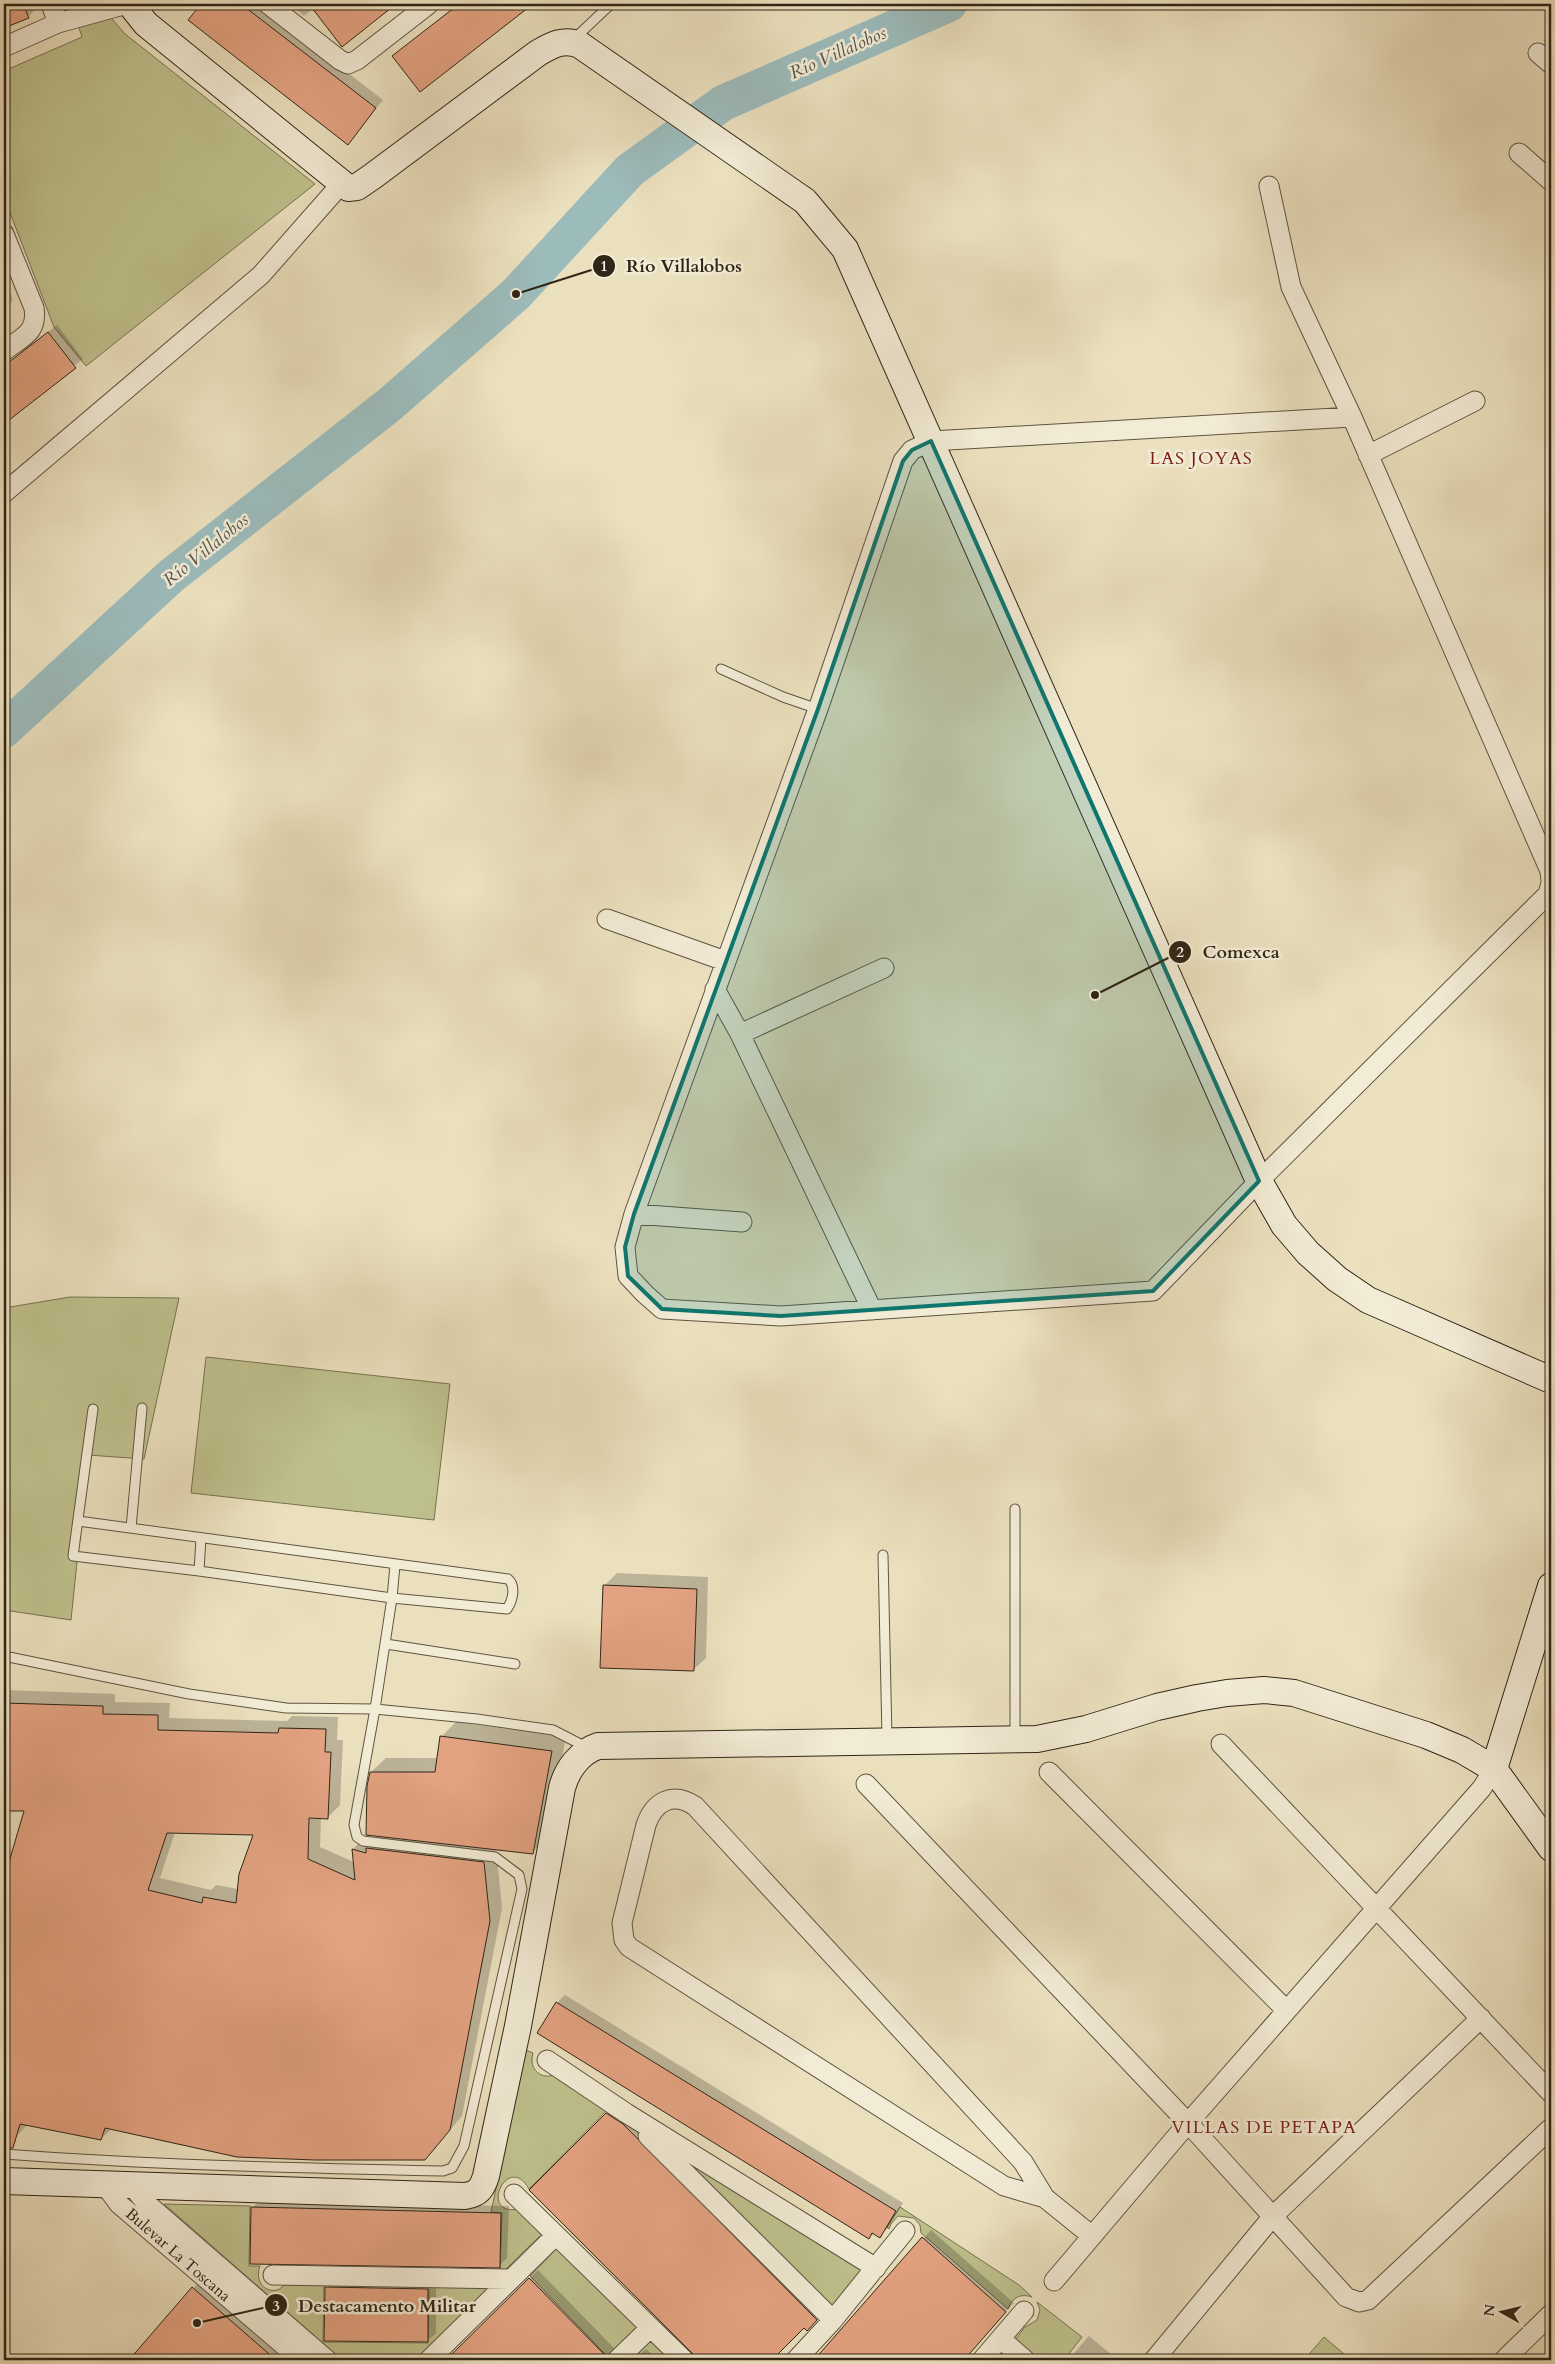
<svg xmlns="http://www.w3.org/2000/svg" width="1555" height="2364" font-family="Cardo,serif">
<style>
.green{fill:#bec08c;stroke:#777251}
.shadow{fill:#0003;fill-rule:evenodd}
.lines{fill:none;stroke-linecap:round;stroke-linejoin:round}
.river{stroke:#9cbbbb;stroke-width:36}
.building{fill:#e3a281;stroke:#302516;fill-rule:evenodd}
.service-casing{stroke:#5f5440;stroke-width:11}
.minor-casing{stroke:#5f5440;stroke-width:21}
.secondary-casing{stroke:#302516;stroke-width:28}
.service{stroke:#f2ebd5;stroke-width:9}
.minor{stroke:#f2ebd5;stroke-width:19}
.secondary{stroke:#f2ebd5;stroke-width:26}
.marked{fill:#0f766e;fill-opacity:0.2;stroke:#0f766e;stroke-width:4;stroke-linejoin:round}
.labels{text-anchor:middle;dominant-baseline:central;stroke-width:5;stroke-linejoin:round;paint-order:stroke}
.street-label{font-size:16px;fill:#302516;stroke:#f2ebd5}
.water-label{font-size:18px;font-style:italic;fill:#505248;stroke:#f2ebd5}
.neighbourhood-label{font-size:18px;letter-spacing:1px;fill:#7a1f14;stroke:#f2ebd5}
.leader{fill:none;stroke:#302516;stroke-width:2}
.callout-dot{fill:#302516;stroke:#f2ebd5;stroke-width:2}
.mark-label{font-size:15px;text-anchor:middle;font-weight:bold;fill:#fff}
.callout-label{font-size:18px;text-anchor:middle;font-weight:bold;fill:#302516;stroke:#f2ebd5;stroke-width:5;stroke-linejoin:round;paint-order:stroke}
</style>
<rect width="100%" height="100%" fill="#ebe0be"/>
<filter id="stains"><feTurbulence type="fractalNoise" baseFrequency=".004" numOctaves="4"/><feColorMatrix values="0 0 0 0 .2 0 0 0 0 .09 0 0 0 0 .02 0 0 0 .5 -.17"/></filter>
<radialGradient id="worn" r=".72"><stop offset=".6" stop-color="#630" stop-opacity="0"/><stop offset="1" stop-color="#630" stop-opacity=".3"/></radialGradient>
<path class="green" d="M71,4H99L125,34L315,184L86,366L54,327L4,197V71L82,37Z
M70,1297L179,1298L144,1459L88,1455L71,1620L4,1610V1308Z
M206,1357L450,1384L434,1520L191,1493Z
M526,2050L533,2053C528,2070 542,2081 557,2074L608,2109L529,2189C508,2151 477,2217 519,2209L543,2233L505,2270H500L502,2213L491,2212Z
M626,2113L876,2268L833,2320Z
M164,2204L250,2206L249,2266H260C255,2278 262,2293 277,2290C281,2289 283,2285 287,2284C293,2281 316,2285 324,2285L323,2342L428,2343L429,2286L492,2287L418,2360H342Z
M900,2207L1019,2285L1032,2297C1020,2293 1012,2298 1008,2309L921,2233L920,2225L914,2218L898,2216L891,2224L889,2229L887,2227Z
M558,2247L637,2327L608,2357L530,2276Z
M1037,2302L1082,2337L1064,2360H1040L1015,2340L1025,2327L1037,2320L1040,2310Z
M1324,2337L1351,2360H1304Z
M651,2339L673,2360H643L636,2354Z"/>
<path class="shadow" d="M4,4H34L36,9L28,17L4,27Z
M202,4H259L383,100L348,143L190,20Z
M290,4H395L342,45L314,8L304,16Z
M458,4H531L420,90L394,56Z
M4,277L13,300L4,309Z
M57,325L83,359L4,422V366Z
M617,1573L708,1577L706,1658L693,1670L604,1586Z
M4,1690L115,1694V1702L170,1703L169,1718L287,1721L292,1716L338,1717L337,1740H343L340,1805L328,1817H321L320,1847L354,1862L353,1849L365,1837L376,1840L380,1836L371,1772L386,1758H438L441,1737L456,1722L566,1737L547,1838L532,1853L496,1848L502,1908L462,2116L425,2159L112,2128L101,2139L28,2124L16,2137L4,2134V1890L6,1873L26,1810H4ZM175,1832L255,1834L238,1889L216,1885L211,1890L160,1878Z
M565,1995L903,2203L888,2228L880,2236L874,2233L869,2238L557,2003Z
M615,2106L822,2309L770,2360H701L531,2190Z
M261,2200L509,2206L507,2258L499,2266L252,2208Z
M931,2230L1014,2303L963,2360H816Z
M538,2270L614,2348V2354L617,2360H448Z
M208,2272L310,2360H130Z
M334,2280L436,2281V2333L427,2341L326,2288Z
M1089,2336L1118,2360H1068Z
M646,2349L658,2360H633Z"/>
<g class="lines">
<path class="river" d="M4,730L171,576L389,405L516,294L630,170L723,103L949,4"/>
</g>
<path class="building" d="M4,4H23L29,18L4,28Z
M201,4H241L376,108L348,145L188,20Z
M309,4H396L342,47Z
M459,4H533L420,92L392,56Z
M48,332L76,368L4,424V366Z
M603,1585L697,1589L694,1671L600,1668Z
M4,1703L103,1706V1714L158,1715V1730L278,1733L279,1728L326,1729L325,1752H331L328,1819L309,1818L308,1859L355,1880L352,1849L366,1853V1848L484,1862L490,1921L450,2130L425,2160H315L237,2157L105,2128L101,2140L20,2124L13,2148H4V1879L24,1811H4ZM167,1833L253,1835L239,1874L236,1903L203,1897L202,1903L148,1890Z
M440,1736L552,1751L533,1854L366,1835L367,1786L370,1772H435Z
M556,2002L896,2211L880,2238L872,2233L869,2239L537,2033Z
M606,2113L623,2124L817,2320L807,2331L804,2328L772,2360H699L529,2190Z
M251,2207L501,2213L500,2268L250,2264Z
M922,2237L1006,2312L964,2360H814Z
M529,2278L606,2356V2360H446Z
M192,2287L276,2360H129Z
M325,2287L428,2289V2342L324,2341Z"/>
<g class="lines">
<defs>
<path id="service" d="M574,39L611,4
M721,669L783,697L818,709
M93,1409L73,1556L199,1571L392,1598L395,1565
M131,1528L142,1408
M883,1555L887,1738
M199,1571L201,1538
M386,1644L515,1664
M4,1656L189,1694L286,1708L375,1709L477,1719L553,1730L588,1748
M1015,1736V1509
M4,2154C150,2165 296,2168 443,2171L452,2168L464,2146L522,1889L519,1875L495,1857L363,1841L357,1837L354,1825L375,1709L392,1598L507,1609C513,1600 516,1586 508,1579L78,1521"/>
<path id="minor" d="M51,4L58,23
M268,4L340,60L348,64L357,60L429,4
M4,47L58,23L127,4
M1538,53L1551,64
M1519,153L1551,181
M1269,186L1291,287L1352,417L1550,871L1551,881
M4,234L34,308C38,333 22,337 4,351
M1352,417L931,441L912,450L903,461L818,709L634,1214L625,1247L628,1276L645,1294L662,1309L781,1316L1153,1291L1259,1181L1548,894L1551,883
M1368,455L1475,401
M4,493L261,275L342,183
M607,919L725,961
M715,989L740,1034L872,1310
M740,1034L884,968
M634,1214L742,1222
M1221,1744L1551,2093
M1049,1772L1286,2010
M866,1784L1188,2123L1346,2297L1359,2302L1368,2300L1551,2128
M547,2060L626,2113L876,2268
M648,2136L833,2320
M108,2184L110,2192L119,2204L301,2360
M134,2185L136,2191L146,2203L327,2360
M514,2194L684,2360
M1045,2198L1004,2186L629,1947L624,1940L622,1923L646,1825C654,1802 672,1791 695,1806L1023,2162L1045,2198L1092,2236
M273,2275L510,2279
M1054,2281L1188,2123L1482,1788L1494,1769
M1001,2339L1025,2360
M429,2360L556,2235
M617,2360L650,2328
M796,2360L833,2320L905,2231
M982,2360L1024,2311
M1154,2360L1273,2216L1481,2018
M1504,2360L1551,2314"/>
<path id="secondary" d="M130,4L146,24L348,188L357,187L373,176L538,53C552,45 564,38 580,45L805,201L845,249L1259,1181L1284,1225L1308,1253L1337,1279L1368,1300L1551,1380
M1494,1769L1551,1586
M4,2181L465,2196C478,2194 482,2189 486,2176L518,2026L562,1788C567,1769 580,1752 598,1746L1037,1739L1086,1729L1157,1707L1197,1698L1227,1693L1264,1690L1294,1693L1426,1735L1462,1750L1494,1769L1551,1848"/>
</defs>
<use href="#service" class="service-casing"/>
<use href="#minor" class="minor-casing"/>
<use href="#secondary" class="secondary-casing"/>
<use href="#service" class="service"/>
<use href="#minor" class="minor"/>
<use href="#secondary" class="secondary"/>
</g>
<path class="marked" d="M931,441L1259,1181L1153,1291L781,1316L662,1309L628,1276L625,1247L634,1214L818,709L903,461L912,450Z"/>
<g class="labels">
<g class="street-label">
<text transform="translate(178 2255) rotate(41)">Bulevar La Toscana</text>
</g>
<g class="water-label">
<text transform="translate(838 53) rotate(-24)">Río Villalobos</text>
<text transform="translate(206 550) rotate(-39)">Río Villalobos</text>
</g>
<g class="neighbourhood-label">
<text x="1201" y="458">LAS JOYAS</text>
<text x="1264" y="2127">VILLAS DE PETAPA</text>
</g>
</g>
<path class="leader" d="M516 294L604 266M1095 995L1180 952M197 2323L276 2305"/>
<g class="callout-dot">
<circle cx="516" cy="294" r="5"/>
<circle cx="1095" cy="995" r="5"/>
<circle cx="197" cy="2323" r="5"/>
<circle cx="604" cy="266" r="12"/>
<circle cx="1180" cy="952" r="12"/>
<circle cx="276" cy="2305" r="12"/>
</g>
<g class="mark-label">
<text x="604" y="271">1</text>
<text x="1180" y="957">2</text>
<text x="276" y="2311">3</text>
</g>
<g class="callout-label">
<text x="684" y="272">Río Villalobos</text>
<text x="1241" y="958">Comexca</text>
<text x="387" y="2312">Destacamento Militar</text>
</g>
<rect width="1555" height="2364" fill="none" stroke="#ebe0be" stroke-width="20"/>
<rect x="5" y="5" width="1545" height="2354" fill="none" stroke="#302516" stroke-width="2.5"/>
<rect x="10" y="10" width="1535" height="2344" fill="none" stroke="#302516"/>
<g transform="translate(1502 2312) rotate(278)" stroke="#f2ebd5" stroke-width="4" paint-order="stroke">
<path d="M0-4L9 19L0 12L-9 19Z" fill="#302516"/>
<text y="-8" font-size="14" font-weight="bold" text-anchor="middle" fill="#302516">N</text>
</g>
<rect width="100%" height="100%" filter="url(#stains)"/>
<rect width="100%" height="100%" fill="url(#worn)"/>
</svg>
